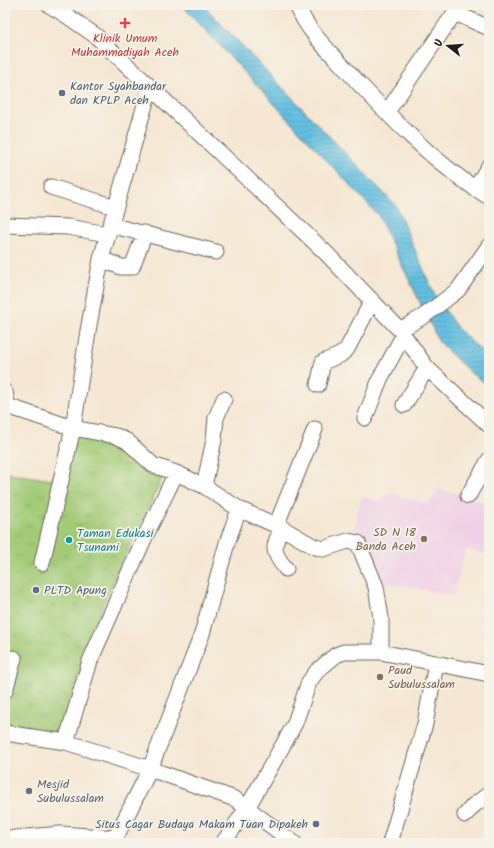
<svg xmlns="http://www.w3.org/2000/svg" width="494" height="848" font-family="Kalam,sans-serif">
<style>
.built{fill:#efd0e6}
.grass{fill:url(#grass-tufts);stroke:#60744a}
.water{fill:url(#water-rules);stroke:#406e7e}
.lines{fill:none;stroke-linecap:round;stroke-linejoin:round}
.minor-casing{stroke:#68635c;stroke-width:17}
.minor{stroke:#fff;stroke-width:15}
.health-dot{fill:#e0444e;stroke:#f7f3e8;stroke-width:1.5}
.service-dot{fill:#5c6f8a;stroke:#f7f3e8;stroke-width:1.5}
.education-dot{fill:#8d6e63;stroke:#f7f3e8;stroke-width:1.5}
.culture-dot{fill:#0f9aa8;stroke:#f7f3e8;stroke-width:1.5}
.worship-dot{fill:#6b7280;stroke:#f7f3e8;stroke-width:1.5}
.labels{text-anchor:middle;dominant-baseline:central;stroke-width:3.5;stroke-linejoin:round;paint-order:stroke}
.health-label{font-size:12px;fill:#be3a42;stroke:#f7f3e8}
.service-label{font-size:12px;fill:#4e5e75;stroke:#f7f3e8;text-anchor:start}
.education-label{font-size:12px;fill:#785e54;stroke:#f7f3e8;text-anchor:end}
.culture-label{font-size:12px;fill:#0d838f;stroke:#f7f3e8;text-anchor:start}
.worship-label{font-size:12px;fill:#5b616d;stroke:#f7f3e8;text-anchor:start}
</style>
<defs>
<pattern id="grass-tufts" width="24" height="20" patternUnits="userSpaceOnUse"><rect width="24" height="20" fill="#a3cb77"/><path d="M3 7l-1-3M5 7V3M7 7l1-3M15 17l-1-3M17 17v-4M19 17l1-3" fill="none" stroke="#8cae66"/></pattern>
<pattern id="water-rules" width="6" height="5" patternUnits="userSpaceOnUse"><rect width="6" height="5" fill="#63bfe1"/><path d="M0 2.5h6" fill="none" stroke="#55a4c0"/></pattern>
</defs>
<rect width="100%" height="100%" fill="#f7f3e8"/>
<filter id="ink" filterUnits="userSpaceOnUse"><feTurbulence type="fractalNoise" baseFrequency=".025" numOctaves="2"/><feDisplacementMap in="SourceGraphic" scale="8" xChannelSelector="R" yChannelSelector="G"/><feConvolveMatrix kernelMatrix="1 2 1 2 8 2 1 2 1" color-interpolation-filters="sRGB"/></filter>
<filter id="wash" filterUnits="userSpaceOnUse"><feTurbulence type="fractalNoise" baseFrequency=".012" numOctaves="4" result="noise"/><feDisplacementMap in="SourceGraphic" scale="16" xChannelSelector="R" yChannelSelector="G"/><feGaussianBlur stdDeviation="0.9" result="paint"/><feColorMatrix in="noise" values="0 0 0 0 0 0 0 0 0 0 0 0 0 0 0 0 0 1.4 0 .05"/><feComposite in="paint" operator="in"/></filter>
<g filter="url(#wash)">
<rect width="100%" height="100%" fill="#f5e7d3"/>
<path class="built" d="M438,488L489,504V555L466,549L453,596L376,580L354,528L362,496L382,501L387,492L429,504Z"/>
<path class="grass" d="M67,431L125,443L164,474L105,599L59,736L5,729V473L53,480Z"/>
<path class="water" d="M182,5H203L396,206L434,294L457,328L489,358V386L471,373L439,342L378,215Z"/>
</g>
<g filter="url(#ink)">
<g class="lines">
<defs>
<path id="minor" d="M49,5L66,15L96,36L325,252L400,330L427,368L489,425
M297,5C306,29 325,47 342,65C384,111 436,166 489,197
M455,13L489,28
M387,112L460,5
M51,187L115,207
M475,189L489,166
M5,225L68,227L107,234
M110,225L216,252
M101,259L121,267H132L145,233
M400,330L424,316L458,290L489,246
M318,385L323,362L340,355L347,349L372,301
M5,392L7,403L10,407L73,428L42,563
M404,405L427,368
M365,418L380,379L404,334
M176,473L204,486L239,509L282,528L313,546L323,549L348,541L358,543L376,587L381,618V652
M204,486L214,440L216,418L224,399
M468,496L489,460
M239,509L227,543L202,634L150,769L235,799L294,843
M276,526L315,429
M282,528C272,547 272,552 286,569
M5,691L14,658
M5,733L66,742
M465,815L474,805L489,794
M5,839L61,834L116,838
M113,843L150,769L66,742L90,661L143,541L176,473L153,465L127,441L116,436L73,428L88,331L101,259L150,87
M223,843L247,808L287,738L295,723L309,682L317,671L336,655L344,652H381L489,674
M390,843L425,724L436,663"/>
</defs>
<use href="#minor" class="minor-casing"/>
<use href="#minor" class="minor"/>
</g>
</g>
<path class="health-dot" d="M123 17h4v4h4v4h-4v4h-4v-4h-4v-4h4z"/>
<g class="service-dot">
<circle cx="62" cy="93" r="4"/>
<circle cx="36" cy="590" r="4"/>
<circle cx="316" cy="824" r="4"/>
</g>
<g class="education-dot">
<circle cx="424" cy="539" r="4"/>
<circle cx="380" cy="677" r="4"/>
</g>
<circle class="culture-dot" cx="69" cy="540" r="4"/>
<circle class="worship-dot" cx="29" cy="791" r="4"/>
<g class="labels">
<g class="health-label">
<text x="125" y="38">Klinik Umum<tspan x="125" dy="14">Muhammadiyah Aceh</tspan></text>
</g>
<g class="service-label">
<text x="70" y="86">Kantor Syahbandar<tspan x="70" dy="14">dan KPLP Aceh</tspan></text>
<text x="44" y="590">PLTD Apung</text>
<text x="308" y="824" text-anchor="end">Situs Cagar Budaya Makam Tuan Dipakeh</text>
</g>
<g class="education-label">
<text x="416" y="532">SD N 18<tspan x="416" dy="14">Banda Aceh</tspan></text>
<text x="388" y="670" text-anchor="start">Paud<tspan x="388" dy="14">Subulussalam</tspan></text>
</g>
<g class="culture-label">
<text x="77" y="533">Taman Edukasi<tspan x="77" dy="14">Tsunami</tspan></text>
</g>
<g class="worship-label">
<text x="37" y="784">Mesjid<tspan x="37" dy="14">Subulussalam</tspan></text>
</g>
</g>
<rect width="494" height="848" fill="none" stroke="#f7f3e8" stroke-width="20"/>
<g transform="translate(448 46) rotate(287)" stroke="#f7f3e8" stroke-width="3" paint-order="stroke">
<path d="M0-3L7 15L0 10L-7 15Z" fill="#1c1c1c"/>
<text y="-6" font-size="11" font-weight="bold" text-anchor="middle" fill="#1c1c1c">U</text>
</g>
</svg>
